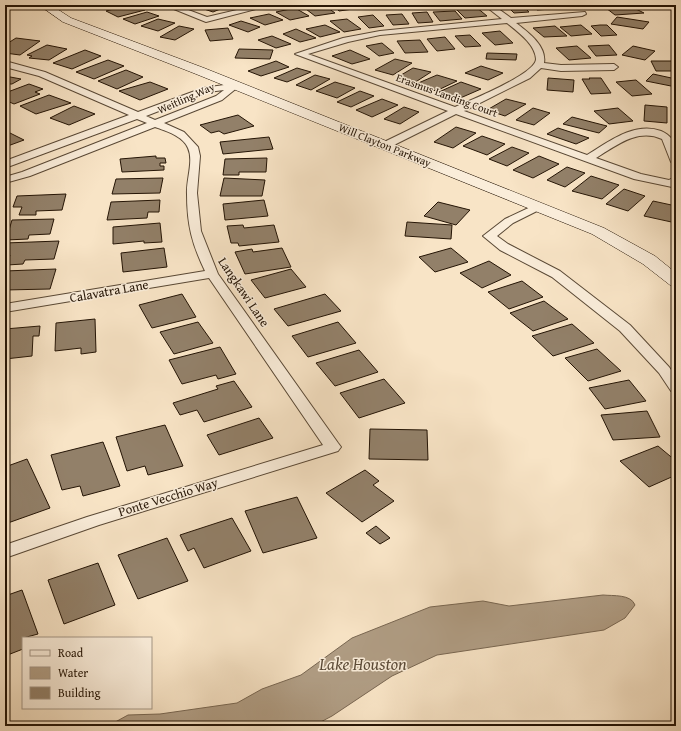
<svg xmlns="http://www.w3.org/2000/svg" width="681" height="731" font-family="'Gentium Book Plus',serif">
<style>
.water{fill:#b09d84;stroke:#786651}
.building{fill:#928069;stroke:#241405}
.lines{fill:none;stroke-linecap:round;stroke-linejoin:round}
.street-casing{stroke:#594835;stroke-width:2}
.secondary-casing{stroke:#241405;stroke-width:1}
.street{fill:#faedda;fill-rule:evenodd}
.secondary{fill:#faedda;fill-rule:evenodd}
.labels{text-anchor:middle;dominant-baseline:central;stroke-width:3;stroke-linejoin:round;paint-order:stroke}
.far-street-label{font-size:11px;fill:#241405;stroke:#faedda}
.street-label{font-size:13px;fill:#241405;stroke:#faedda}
.near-water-label{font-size:17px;font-style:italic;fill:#5c4b38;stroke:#faedda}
</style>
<rect width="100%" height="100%" fill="#f8e4c6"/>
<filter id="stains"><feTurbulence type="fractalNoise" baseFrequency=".005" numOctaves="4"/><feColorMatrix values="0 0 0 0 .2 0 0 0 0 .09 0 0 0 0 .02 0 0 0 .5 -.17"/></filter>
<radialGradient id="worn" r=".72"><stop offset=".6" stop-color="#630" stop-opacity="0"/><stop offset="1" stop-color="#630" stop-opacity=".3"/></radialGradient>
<path class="water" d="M603,595C613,596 631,594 635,605L625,618L604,630L437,655L392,676L332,716L313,726H108L128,715L160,714L237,703L262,689L301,675L352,638L430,607L483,601L509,606Z"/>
<path class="building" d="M129,5H136L145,10L118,17L106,11Z
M209,5H230L213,12L201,8Z
M311,5H324L335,13L315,16L302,6Z
M333,5H356L360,8L339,11Z
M366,5H382L384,7L369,8Z
M506,5H522L529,12L514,13Z
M532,5H548L552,9L537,10Z
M630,6L644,13L615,15L606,8Z
M476,7L487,16L465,18L456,9Z
M295,8L309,16L290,20L276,12Z
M455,11L462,19L440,21L433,12Z
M147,12L159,16L135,24L123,19Z
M427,12L433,22L418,23L412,13Z
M269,14L283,20L265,25L250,18Z
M402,14L409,24L393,25L386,15Z
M373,15L384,26L369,28L358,17Z
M617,17L649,22L643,29L611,24Z
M158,19L175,23L158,31L141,26Z
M347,19L361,29L344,32L330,21Z
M241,21L260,27L248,32L229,25Z
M325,25L340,32L320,37L306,29Z
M581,25L592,34L571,36L560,27Z
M600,25H607L617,35L601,36L591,26Z
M179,26L194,29L175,40L160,37Z
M555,26L567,36L544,37L533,28Z
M228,28L233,39L210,41L205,30Z
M296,29L316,38L300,42L283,34Z
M500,31L513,43L495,45L482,33Z
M470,35L481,46L465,47L455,36Z
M272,36L291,44L276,48L258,40Z
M445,37L455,49L437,51L427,39Z
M16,38L40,41L20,55L5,53L7,49H5V45Z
M420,40L428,52L405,53L397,41Z
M382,43L394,53L379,56L366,46Z
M47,45L67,49L49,60L29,58L32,56L27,55Z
M609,45L617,55L596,56L588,46Z
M577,46L591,58L569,60L556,48Z
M633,46L655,51L645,60L622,55Z
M239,49L273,50L270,59L235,58Z
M85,50L101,56L72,69L53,63Z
M350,50L370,59L352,64L332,56Z
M487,53L517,54L516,60L486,59Z
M395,59L412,63L393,75L375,70Z
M108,60L124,66L94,79L76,72Z
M276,61L289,67L261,76L248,71Z
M651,61H676V71H656Z
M481,66L503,73L488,80L465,73Z
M297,68L311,72L287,82L274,78Z
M413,68L431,72L414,83L396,78Z
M126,70L143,77L117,89L98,81Z
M653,74L676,79V87L646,81Z
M315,75L330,79L311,90L296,85Z
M437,75L457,81L436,91L416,84Z
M5,76L21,79L12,84H5Z
M548,78L574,80L573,92L547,90Z
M589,78H601L611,93L591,94L582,79H590Z
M636,80L652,94L632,96L616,82Z
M150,82L168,89L140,100L119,91Z
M335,82L355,88L337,98L316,91Z
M461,82L481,89L458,99L439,92Z
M29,84L43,89L35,92L40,94L14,104L5,100V93Z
M360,91L374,96L351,107L337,102Z
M49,95L71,103L36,114L20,106Z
M382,99L398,105L372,117L356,110Z
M506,99L526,104L505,116L487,110Z
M645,105L667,107V123L644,121Z
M74,106L95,114L69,125L50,118Z
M404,107L419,112L400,124L384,119Z
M533,108L550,113L534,125L516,120Z
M618,108L633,121L609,124L594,111Z
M238,115L254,126L224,134L219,131L211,133L200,125Z
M572,117L607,126L599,133L563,124Z
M456,127L476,133L453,148L434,142Z
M558,128L589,138L576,144L547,134Z
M8,132L24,140L5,147V133Z
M482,136L505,144L487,155L463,146Z
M269,137L273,149L223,154L220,142Z
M512,147L529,153L507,166L489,159Z
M156,156V158H165L166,163H160V166H164V170L122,172L120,159Z
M539,156L559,164L533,178L513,170Z
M267,158L266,172H239V175H223L225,159Z
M567,167L585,173L565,187L547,180Z
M591,176L619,185L602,199L572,191Z
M163,178L160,193L112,194L116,179Z
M224,178L265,180L262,196H220Z
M624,189L645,196L628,211L606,204Z
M66,194L62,210L36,211V215H19L22,207H13L17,196Z
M160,200L159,212H148L147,218L107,220L111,202Z
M264,200L268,216L225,220L223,204Z
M653,201L676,206V223L644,216Z
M438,202L470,210L456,225L424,216Z
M54,219L50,234L29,235L28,239L6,240L12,220Z
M407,222L452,225L451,239L405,236Z
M160,223L162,242L144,243V241L113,244V227Z
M243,225L244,228L274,225L279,242L239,246L238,243H231L227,226Z
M59,241L54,259L25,260L23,264L7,265L10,255H5V243Z
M164,248L167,267L123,272L121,253Z
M282,248L291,267L245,274L235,252L252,249L253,252Z
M451,248L468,262L435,272L419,257Z
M489,261L511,275L482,288L460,273Z
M56,269L50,289L5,290V271Z
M291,269L306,287L265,298L251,280Z
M522,281L543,297L509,309L488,292Z
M182,294L196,317L152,328L139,305Z
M325,294L341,311L288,326L274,309Z
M544,301L568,319L533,331L510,313Z
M95,319L96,352L81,354V348L55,351L56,323Z
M198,322L213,343L174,354L160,332Z
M338,322L356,343L308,357L292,336Z
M572,324L594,343L553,356L532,336Z
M40,326L39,336H33L32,356L5,359V329Z
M220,347L236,374L218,379L216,375L182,384L169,360Z
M597,349L621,371L588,381L565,358Z
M359,350L378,372L335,386L316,363Z
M384,379L405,403L359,418L340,393Z
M629,380L646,401L605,409L589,388Z
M234,381L252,407L204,422L197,410L180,415L173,403L218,389L216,386Z
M647,411L660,437L613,440L601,415Z
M259,418L273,438L219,455L207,435Z
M165,425L183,466L148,475L145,466L127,471L116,437Z
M370,429L427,430L428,460L369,459Z
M103,442L120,486L83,496L80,486L62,490L51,455Z
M658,446L676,461V475L649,487L620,461Z
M27,459L50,508L5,524V467Z
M365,470L379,481L373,485L394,501L362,522L326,493Z
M297,497L317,538L263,553L245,511Z
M232,518L251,551L204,568L194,548L188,551L180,535Z
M376,526L390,538L380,544L366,533Z
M167,538L188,581L138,599L118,555Z
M98,563L115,605L64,624L48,580Z
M22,590L38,634L23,638V649L5,656V596Z"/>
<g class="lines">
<defs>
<path id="street" d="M164,5H175L207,17L258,5H271L206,22Z
M484,5H493L511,18L585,12L586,14L582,16L516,23C528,32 547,46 544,63L561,65L614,64L618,67L614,70L561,71L541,68L530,78L464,111L587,155C608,142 635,121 661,131C670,135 674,140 676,150C677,154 676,160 676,165L671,162L662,139C637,128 616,146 596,158L641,174L669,180L676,176V186L672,187L634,179L456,114L390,147H382L381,145L382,143L448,111L295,54L343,38L380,31L502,19ZM507,23C518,32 535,44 536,59C536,74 469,101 455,107L308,54L348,42L380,35Z
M5,61L45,72L138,112L203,88L238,83V87L222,100L164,123L184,132L198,147L200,156L197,193L201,231L218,274L338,443L341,447L338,451L99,525L5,558V545L87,517L323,445L209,278L5,312V304L205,271C192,244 187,225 187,194C186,180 194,161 188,148C183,136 166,131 155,127L30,176L5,183V177L22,172L147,123L137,119L5,168V161L129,115L39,76L5,67ZM224,90L216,96L155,120L146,116L208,92Z
M537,204L541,205L543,207L541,209L513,223L497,236L508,244L560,271L630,325L669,367L676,377V392L671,391L659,373L620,331L552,277L500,250L483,236L505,219Z"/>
<path id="secondary" d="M39,5H51L71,18L204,68L604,228L655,256L676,273V286L670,285L643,264L592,234L196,74L63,22Z"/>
</defs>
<use href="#street" class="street-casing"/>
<use href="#secondary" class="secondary-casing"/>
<use href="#street" class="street"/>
<use href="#secondary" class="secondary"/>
</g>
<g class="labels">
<g class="far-street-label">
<text transform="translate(447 95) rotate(20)">Erasmus Landing Court</text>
<text transform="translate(186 98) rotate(-24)">Weitling Way</text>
<text transform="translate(385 145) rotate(22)">Will Clayton Parkway</text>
</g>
<g class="street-label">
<text transform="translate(109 291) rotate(-10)">Calavatra Lane</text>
<text transform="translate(244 292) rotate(56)">Langkawi Lane</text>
<text transform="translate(168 497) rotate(-17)">Ponte Vecchio Way</text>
</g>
<g class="near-water-label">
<text x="363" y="663">Lake Houston</text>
</g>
</g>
<rect width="681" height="731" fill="none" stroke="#f8e4c6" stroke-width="20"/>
<rect x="6" y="6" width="669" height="719" fill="none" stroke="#241405" stroke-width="2"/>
<rect x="10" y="10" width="661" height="711" fill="none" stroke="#241405"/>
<rect x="22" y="637" width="130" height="72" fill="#faedda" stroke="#a49685"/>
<rect x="30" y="650" width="20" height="6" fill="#faedda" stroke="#a49685"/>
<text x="58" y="657" font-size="12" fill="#241405">Road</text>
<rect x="30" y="667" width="20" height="12" fill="#b09d84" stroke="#a49685"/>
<text x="58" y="677" font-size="12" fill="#241405">Water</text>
<rect x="30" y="687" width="20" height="12" fill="#928069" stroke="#a49685"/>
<text x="58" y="697" font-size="12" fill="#241405">Building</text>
<rect width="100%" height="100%" filter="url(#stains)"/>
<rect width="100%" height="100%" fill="url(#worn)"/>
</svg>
